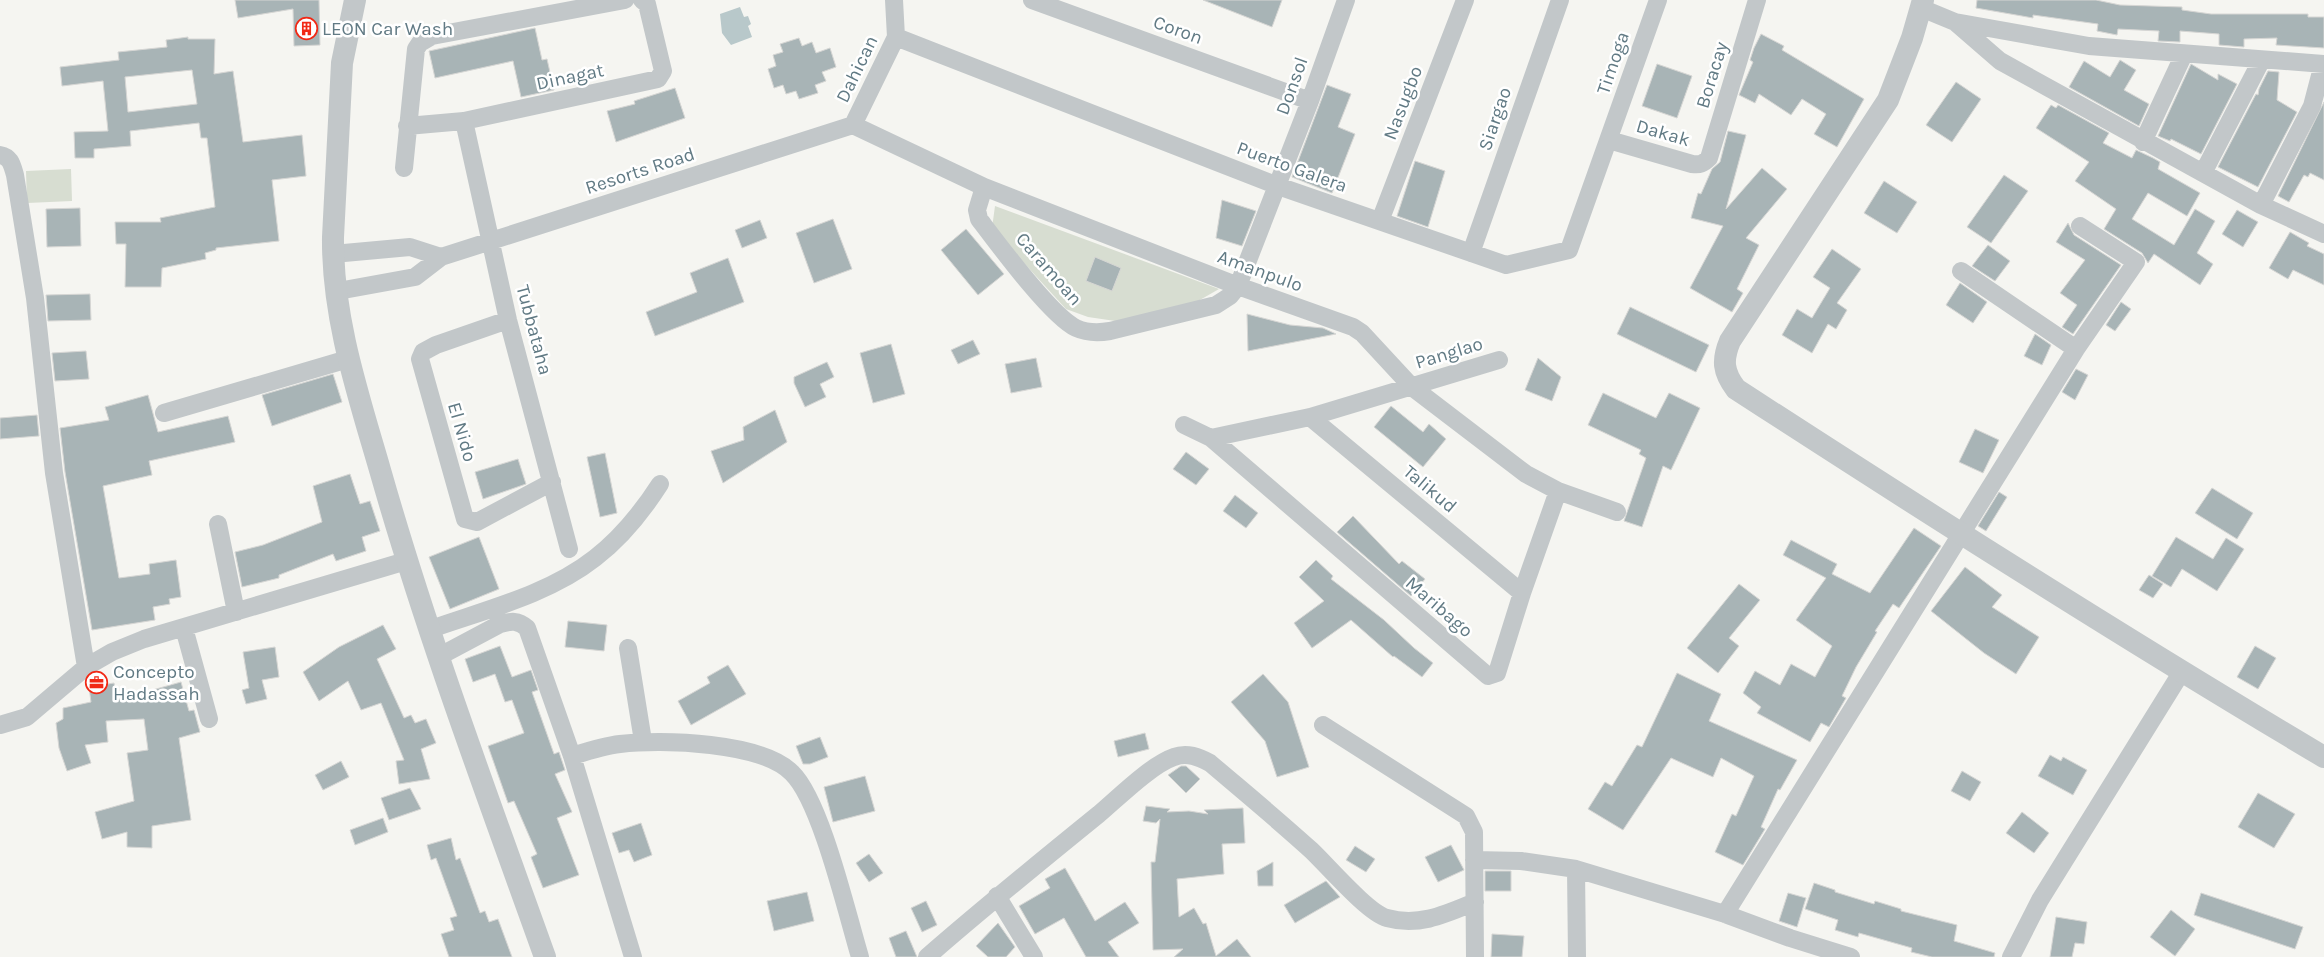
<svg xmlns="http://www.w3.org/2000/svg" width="2324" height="957" font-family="Karla,sans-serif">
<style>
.green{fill:#d7ddd1}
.water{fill:#b8c8ca}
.building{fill:#a8b4b6;stroke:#d6d6d4;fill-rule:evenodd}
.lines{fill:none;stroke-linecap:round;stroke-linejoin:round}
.minor{stroke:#c2c7c9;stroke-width:18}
.tertiary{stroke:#c2c7c9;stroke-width:22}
.labels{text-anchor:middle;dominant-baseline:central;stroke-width:5;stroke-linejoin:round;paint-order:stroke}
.poi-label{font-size:19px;fill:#617a84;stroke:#fff;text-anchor:start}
.street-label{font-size:19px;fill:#617a84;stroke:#fff}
</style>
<rect width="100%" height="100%" fill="#f5f5f1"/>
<path class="green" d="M71,169L72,201L27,203L26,171Z
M995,206L1219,289L1179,312L1122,322L1088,317L1066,309L992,228Z"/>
<path class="water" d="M740,7L744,17L748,16L751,24L748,26L752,37L731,45L722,33L720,14Z"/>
<path class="building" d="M235,0H319L320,45L294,46L293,9L238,18Z
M1203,0H1282L1272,27Z
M1977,0H2096L2120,5L2182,7V10L2211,14H2308V17H2324V48L2276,45L2277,38L2244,39V47L2219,45V34L2180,31V42L2158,41L2159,31L2118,29L2117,35L2097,31L2098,24L2033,15V18L2022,16L1976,8Z
M535,28L542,60L547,59L554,90L521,97L513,61L435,78L429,51Z
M1761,34L1784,46L1782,50L1864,99L1837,147L1814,134L1826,114L1802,99L1791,115L1759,94L1755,103L1739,95L1753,62L1750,60L1754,48Z
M188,37V39H215L214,74L233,71L243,142L302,135L306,176L272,180L279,241L216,248V250L205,253L206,259L162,268L161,287H125L126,244H116L115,222H161L160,218L215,207L207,138H201L199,123L130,131L131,146L94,149V158H75L74,132L108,131L103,81L62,86L60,67L119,60L118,52L167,47L166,40ZM192,70L197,104L128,112L125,77Z
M799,38L802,46L812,42L816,53L830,48L836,67L822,72L826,81L815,85L818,93L799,99L796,91L786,94L783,85L774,88L768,69L776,66L773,55L783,52L780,44Z
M2120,60L2136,70L2124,90L2149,104L2139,126L2069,87L2084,61L2110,77Z
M1657,64L1692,76L1677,118L1642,106Z
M2191,64L2218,80V74L2237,84L2201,154L2171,139L2170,141L2158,136Z
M2268,71L2279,72L2277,100L2297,112L2258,187L2218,167L2256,94L2258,95L2259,89Z
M1956,82L1981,99L1952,142L1926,125Z
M1327,85L1351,94L1338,127L1355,134L1332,193L1292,177Z
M675,88L685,118L616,142L607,111L635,104L634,101Z
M2324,102V180L2310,173L2308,177L2304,175L2289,202L2278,196Z
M2051,105L2056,108L2058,105L2109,133L2103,143L2132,158L2136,150L2153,158L2160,162L2158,169L2200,193L2187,216L2148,193L2132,219L2174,245L2195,209L2215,221L2197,253L2213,264L2200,285L2154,254L2148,263L2142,253L2104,229L2116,209L2075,181L2089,162L2036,128Z
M1728,131L1746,135L1726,209L1762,168L1787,189L1746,238L1759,245L1737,289L1743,293L1732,312L1690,288L1723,226L1691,218L1698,193L1701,194L1712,169L1720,162Z
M1415,161L1445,171L1428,227L1397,216Z
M2004,175L2028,191L1991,243L1967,227Z
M1884,181L1917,202L1897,233L1864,213Z
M1222,200L1256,211L1242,246L1216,238Z
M80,208L81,246L47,247L46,209Z
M2237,210L2258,222L2243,247L2222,234Z
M833,219L852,269L814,283L796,233Z
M760,220L767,238L742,248L735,230Z
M2068,223L2074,235L2121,265L2073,334L2062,327L2077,305L2060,293L2085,260L2056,242Z
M966,229L1004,274L978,295L941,250Z
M2290,232L2309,243L2307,246L2324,254V285L2293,270L2288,279L2269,268Z
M1988,245L2010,261L1995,281L1972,266Z
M1832,249L1861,269L1837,303L1847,310L1836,329L1828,324L1812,353L1782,335L1797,309L1812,318L1830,288L1813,277Z
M1095,257L1121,268L1112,291L1086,281Z
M728,258L744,302L655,336L646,312L697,292L690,273Z
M1960,283L1987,302L1973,323L1946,305Z
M90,294L91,320L48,321L46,295Z
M2121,302L2131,309L2115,331L2106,325Z
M1630,307L1709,345L1696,372L1617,334Z
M1247,314L1290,325L1323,328L1336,334L1248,351Z
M2035,334L2051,345L2042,365L2024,356Z
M973,340L980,354L958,364L951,350Z
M891,344L905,394L873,403L860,353Z
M86,351L89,379L55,381L52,353Z
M1036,358L1042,387L1011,393L1005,364Z
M1538,358L1561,377L1552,401L1525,390Z
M827,362L834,377L820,384L826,397L805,407L794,383V377Z
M2076,369L2088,375L2075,400L2062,392Z
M333,374L342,402L272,426L262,395Z
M1603,393L1656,418L1669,393L1700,408L1671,470L1663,466L1642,527L1624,521L1646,458L1639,454L1641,450L1588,425Z
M148,395L158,432L228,416L235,442L149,461L152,475L103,486L119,578L150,574L149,564L176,560L181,597L169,599L170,604L153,607L155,620L92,630L65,472L60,428L109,420L105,407Z
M1391,406L1423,432L1429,424L1446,439L1423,467L1374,427Z
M775,410L787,442L723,483L711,451L744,440L743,427Z
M37,415L39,436L0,439V418Z
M1975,429L1999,440L1983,473L1959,462Z
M1186,452L1209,469L1196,485L1173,469Z
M605,453L617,513L600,517L587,457Z
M518,459L526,484L483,499L475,472Z
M350,474L360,504L370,501L380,531L362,537L366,551L336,561L333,554L279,575V578L242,587L235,552L263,545L322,522L313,486Z
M2212,488L2253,513L2237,539L2195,513Z
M1999,492L2007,497L1986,531L1978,526Z
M1235,495L1258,513L1246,528L1223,511Z
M1353,516L1399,564L1402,561L1425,579L1411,596L1337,532Z
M1914,528L1941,546L1899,608L1893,604L1875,631L1877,632L1856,667L1842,696L1846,698L1829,727L1821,723L1810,742L1757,713L1761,707L1743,693L1755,671L1780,685L1791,664L1815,677L1832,646L1796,620L1826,578L1783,555L1791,540L1837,564L1832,574L1870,593Z
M479,537L499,589L450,609L429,557Z
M2176,537L2213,559L2226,538L2244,549L2217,591L2182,569L2171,587L2152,576Z
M1316,560L1333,576L1331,579L1384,620L1414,648L1433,663L1422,677L1394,656L1393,657L1351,620L1312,648L1294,623L1324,601L1299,577Z
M1965,567L2002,595L1992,607L2039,637L2016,674L1984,653L1931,611Z
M2149,575L2163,584L2153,598L2139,590Z
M1739,584L1760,600L1729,638L1739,646L1718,673L1687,648Z
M568,621L607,625L604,651L565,647Z
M383,625L396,649L377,659L404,718L411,715L415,723L426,719L436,743L421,749L430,779L399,784L396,761L404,760L381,703L361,710L348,681L319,701L303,672L339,647Z
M500,646L512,677L531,670L538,690L532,692L554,754L559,752L565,770L555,774L572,812L557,818L579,875L543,888L531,857L537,854L514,801L508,803L488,746L524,733L512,700L505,702L495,674L473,682L465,659Z
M2255,646L2276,658L2258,689L2237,677Z
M275,647L279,677L262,680L267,699L246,704L242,690L249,688L243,652Z
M728,665L746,694L691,725L678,701L710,683L707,677Z
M1677,673L1721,694L1709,721L1797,760L1780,790L1778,789L1761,827L1765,829L1743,865L1715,852L1732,814L1736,816L1754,776L1721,758L1713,777L1671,758L1623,830L1588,809L1605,782L1612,786L1637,745L1642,747Z
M1263,674L1288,702L1309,767L1277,777L1265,741L1231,702Z
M181,682L189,711L194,710L200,732L179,738L191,820L152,826V848L127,847V832L102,839L95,812L134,801L127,753L148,750L144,719L106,721L108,742L85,745L91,763L67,771L59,748L56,723L63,719V708L91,702L89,687L114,683L117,700Z
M1145,733L1149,749L1118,757L1114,741Z
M820,737L828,757L810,764H803L796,746Z
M2050,755L2061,761L2063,757L2087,770L2073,795L2038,776Z
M341,761L349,777L323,790L315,775Z
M1181,766H1186L1200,779L1186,793L1168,775Z
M1962,771L1981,782L1970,801L1951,791Z
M865,776L875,811L833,822L824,787Z
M410,788L421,809L389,820L381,798Z
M2258,793L2295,814L2274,848L2238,827Z
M1146,806L1170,809L1167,812L1189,811L1208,814L1204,810L1243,808L1245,843L1222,844L1224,874L1177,879L1179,917L1194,908L1203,924L1206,923L1216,956L1237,939L1251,957H1174L1183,949L1153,950L1151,862H1155L1160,819L1156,823L1143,821Z
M2022,812L2049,833L2034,853L2006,833Z
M383,818L388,832L355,845L350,830Z
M641,823L652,855L634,862L629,850L619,853L612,833Z
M451,838L456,860L460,858L480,913L485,911L489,922L498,919L512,957H449L441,934L454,930L450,918L457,916L436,858L431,860L427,845Z
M1451,845L1464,870L1438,882L1425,857Z
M1355,846L1375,859L1366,872L1346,860Z
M869,854L883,873L869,882L856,863Z
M1273,862V886H1258L1257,871Z
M1065,868L1095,921L1125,902L1139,923L1108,942L1119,957H1086L1064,918L1035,934L1019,906L1050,888L1045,879Z
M1485,871H1511V891H1485Z
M1326,881L1340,897L1295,923L1284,905Z
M1814,883L1835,890V892L1874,904L1875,901L1901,909V911L1957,925L1954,941L1995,953L1994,957H1932L1911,952L1912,948L1859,933L1858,937L1835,930L1838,920L1805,909Z
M807,892L814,921L774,931L767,901Z
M1788,893L1806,898L1797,927L1779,921Z
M2201,893L2303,927L2295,949L2194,915Z
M926,901L937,925L922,932L911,908Z
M2171,910L2195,929L2175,956L2150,937Z
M2056,917L2087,922L2084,944L2075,943L2072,957H2050Z
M998,923L1015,947L1006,957H988L976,946Z
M906,931L917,957H896L889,938Z
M1492,934L1524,936L1522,957H1491Z"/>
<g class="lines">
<path class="minor" d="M1032,0L1310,101
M1921,8L1955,22L2089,46L2324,64
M1955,22L2000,61L2261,205L2324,234
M896,37L1278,186L1506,265L1569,250L1658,0
M464,121L508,320L569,549
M853,125L984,187L1238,286L1353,327L1362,333L1412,387L1526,474L1558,491L1617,512
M853,125L896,37L894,0
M407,126L464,121L658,79L663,71L647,4L642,0
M1609,140L1692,164C1700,165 1703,164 1709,158L1757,0
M2143,142L2184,54
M0,155C11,157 12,165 15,175L35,298L54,473L86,667
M404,168L416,49L420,43L432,36L625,0
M2203,173L2261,61
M984,187L977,210L979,219C998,244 1051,316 1076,328C1087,333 1098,333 1110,331L1216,305L1230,296L1238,286L1310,101L1346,0
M2261,205L2312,106L2323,64
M1380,221L1465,0
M1471,253L1560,0
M333,254L410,247L441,257
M1961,271L2076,349
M338,291L415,277L441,257L853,125
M508,320L436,345L423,352L420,359L465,519L477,522L552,482
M164,413L348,359
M1310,417L1522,593
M1184,425L1211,438L1488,676L1497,673L1522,593L1558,491
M1211,438L1310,417L1499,360
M218,524L236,612
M184,628L209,719
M428,630C484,610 548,595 595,558C621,538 642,512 660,484
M628,648L643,741
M438,657L500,624C511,621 518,620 527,628L572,756L633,957
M0,725L27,717L86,667L112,652L144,639L406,561
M1323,725L1466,816L1474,832L1475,957
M572,756C588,751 603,746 620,744C662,739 762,742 792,773C821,801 847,914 860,957
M1474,860L1521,861L1576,869L1725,914L1790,938L1851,957
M1576,869L1577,957
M997,896L1034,957
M1725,914L2076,349L2136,262L2080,226
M927,957C983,908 1041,861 1099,814C1119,797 1151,765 1174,757C1187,752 1199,757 1210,763C1244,792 1278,820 1311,850C1328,866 1368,913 1387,918C1419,927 1446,914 1475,902
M2011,957L2040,900L2181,673"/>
<path class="tertiary" d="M355,0L342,63L333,237C332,317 358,394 380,470C427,635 487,795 545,957
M1923,0L1912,38L1888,100L1730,341C1722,360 1723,372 1736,389C1930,515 2125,639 2324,757"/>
</g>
<defs>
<symbol id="building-ring" viewBox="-11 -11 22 22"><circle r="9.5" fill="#fff" stroke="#f12915" stroke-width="1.5"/><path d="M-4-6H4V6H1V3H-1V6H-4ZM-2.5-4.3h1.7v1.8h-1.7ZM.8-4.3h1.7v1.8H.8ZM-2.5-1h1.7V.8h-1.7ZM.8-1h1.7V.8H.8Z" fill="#f12915"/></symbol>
<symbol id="office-ring" viewBox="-11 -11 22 22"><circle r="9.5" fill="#fff" stroke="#f12915" stroke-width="1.5"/><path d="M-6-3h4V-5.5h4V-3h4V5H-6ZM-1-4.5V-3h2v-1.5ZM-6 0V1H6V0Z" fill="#f12915"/></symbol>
</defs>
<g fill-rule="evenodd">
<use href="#building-ring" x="294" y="16" width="25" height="25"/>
<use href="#office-ring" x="84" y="670" width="25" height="25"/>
</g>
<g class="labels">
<g class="poi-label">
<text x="322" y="29">LEON Car Wash</text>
<text x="113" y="672">Concepto<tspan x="113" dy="22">Hadassah</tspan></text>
</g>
<g class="street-label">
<text transform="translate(1178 30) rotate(20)">Coron</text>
<text transform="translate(1613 63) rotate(-71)">Timoga</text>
<text transform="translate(857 69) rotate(-64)">Dahican</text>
<text transform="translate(1712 75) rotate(-73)">Boracay</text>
<text transform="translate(570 77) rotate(-12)">Dinagat</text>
<text transform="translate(1292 86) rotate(-70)">Donsol</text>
<text transform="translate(1403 103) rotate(-69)">Nasugbo</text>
<text transform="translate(1495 119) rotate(-71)">Siargao</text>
<text transform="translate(1663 133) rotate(16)">Dakak</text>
<text transform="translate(1292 167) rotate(20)">Puerto Galera</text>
<text transform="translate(640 171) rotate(-18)">Resorts Road</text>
<text transform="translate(1049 269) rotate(49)">Caramoan</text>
<text transform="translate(1260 271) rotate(20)">Amanpulo</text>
<text transform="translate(534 330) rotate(75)">Tubbataha</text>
<text transform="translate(1449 353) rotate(-17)">Panglao</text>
<text transform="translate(462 432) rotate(74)">El Nido</text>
<text transform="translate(1430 489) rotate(40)">Talikud</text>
<text transform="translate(1439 607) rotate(41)">Maribago</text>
</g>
</g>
</svg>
